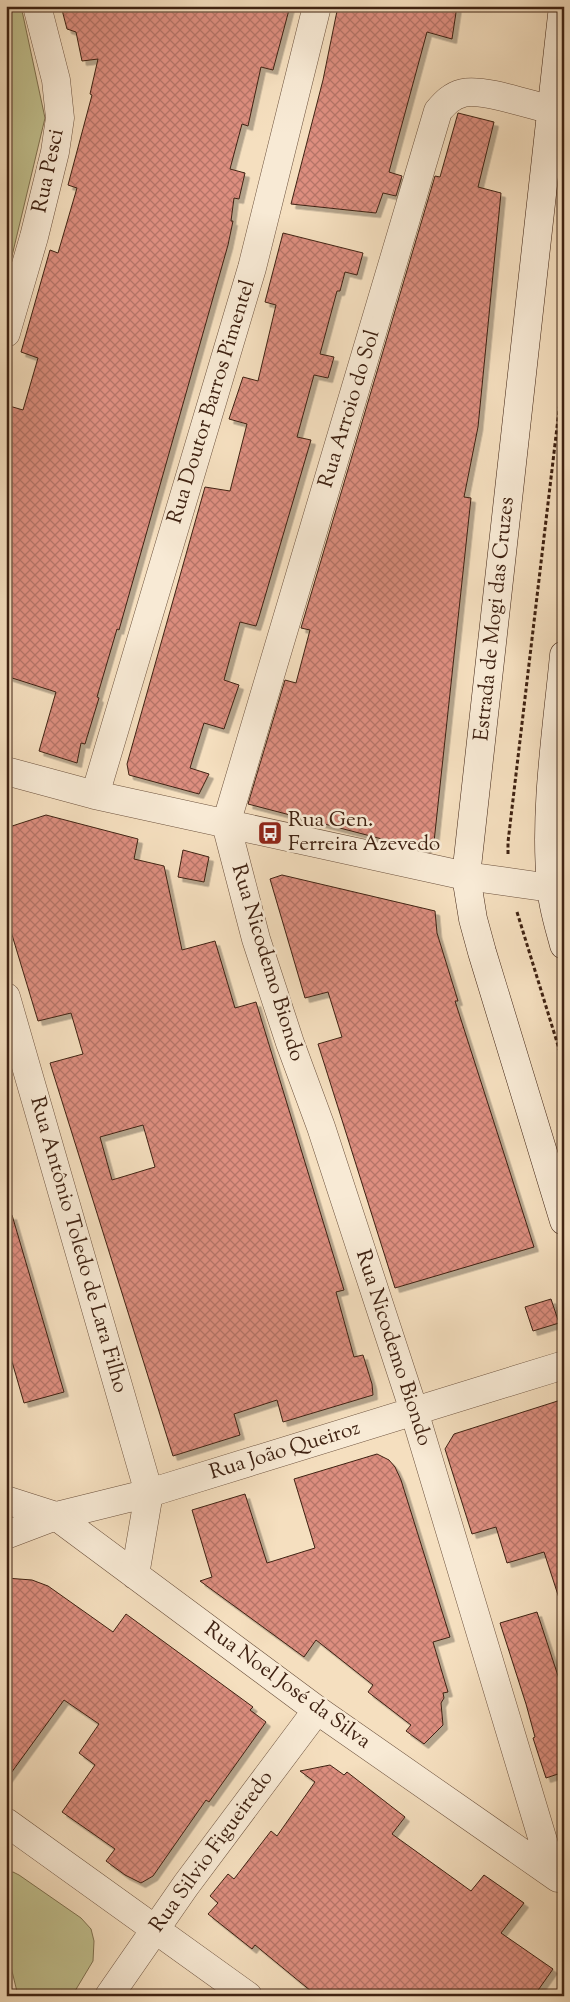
<svg xmlns="http://www.w3.org/2000/svg" width="570" height="2002" font-family="'Sorts Mill Goudy',serif">
<style>
.green{fill:#c1c08e;stroke:#807150}
.building{fill:url(#building-cross-hatch);stroke:#3f2212;fill-rule:evenodd;filter:url(#shadow)}
.lines{fill:none;stroke-linecap:round;stroke-linejoin:round}
.street-casing{stroke:#6c513d;stroke-width:29}
.secondary-casing{stroke:#3f2212;stroke-width:29}
.path{stroke:#3f2212;stroke-width:3;stroke-dasharray:4 2.5;stroke-linecap:butt}
.street{stroke:#f8ead5;stroke-width:28}
.secondary{stroke:#f8ead5;stroke-width:28}
.labels{text-anchor:middle;dominant-baseline:central;stroke-width:5;stroke-linejoin:round;paint-order:stroke}
.street-label{font-size:21px;fill:#3f2212;stroke:#f8ead5}
.poi-label{font-size:21px;fill:#3f2212;stroke:#f8ead5;text-anchor:start}
</style>
<defs>
<pattern id="building-cross-hatch" width="8" height="8" patternUnits="userSpaceOnUse" patternTransform="scale(1.25)"><rect width="8" height="8" fill="#dd8e7f"/><path d="M0 0l8 8M0 8l8-8" fill="none" stroke="#b57467"/></pattern>
<filter id="shadow"><feDropShadow dx="4.5" dy="4.5" stdDeviation="0" flood-color="#0004"/></filter>
</defs>
<rect width="100%" height="100%" fill="#f5dfbf"/>
<filter id="stains"><feTurbulence type="fractalNoise" baseFrequency=".004" numOctaves="4"/><feColorMatrix values="0 0 0 0 .2 0 0 0 0 .09 0 0 0 0 .02 0 0 0 .5 -.17"/></filter>
<radialGradient id="worn" r=".72"><stop offset=".6" stop-color="#630" stop-opacity="0"/><stop offset="1" stop-color="#630" stop-opacity=".3"/></radialGradient>
<path class="green" d="M6,6H21L45,118L6,281Z
M13,1872L19,1875L81,1918L91,1929L94,1941L93,1961L72,1996H18L6,1946V1873Z"/>
<path class="building" d="M61,6H290L273,70L261,67L248,126L242,124L230,169L245,173L239,199L234,198L231,221H233L228,245L119,630L117,629L97,697L99,698L85,744L81,743L77,763L39,751L56,692L6,676V405L23,410L38,358L21,352L50,250L58,253L77,188L68,185L92,95L90,94L98,59L82,61L76,32L67,29Z
M338,6H457L452,39L427,32L389,172L402,176L396,196L383,193L376,213L291,204L323,80Z
M458,113L494,122L478,187L501,193L478,427L464,497L471,498L434,842L424,850L248,804L285,680L296,683L310,630L301,628L435,176L440,177Z
M283,233L363,253L357,275L345,272L340,291H337L320,354L334,357L328,378L314,375L297,437L311,440L259,617L256,626L240,622L224,680L239,685L224,729L204,723L190,768L209,774L199,794L129,775L127,764L205,487L230,491L247,424L229,419L243,377L258,381L276,305L265,302Z
M46,815L138,839L134,859L164,866L182,950L215,941L235,1008L256,1002L344,1290L336,1292L354,1357L363,1355L372,1384L373,1395L283,1422L277,1400L234,1414L240,1435L173,1456L50,1063L83,1054L71,1013L38,1021L6,915V828ZM143,1125L155,1167L112,1180L100,1137Z
M183,850L209,857L204,882L178,877Z
M282,875L435,911L437,933L458,1001H455L534,1247L395,1288L318,1044L342,1037L328,992L305,998L270,879Z
M12,1215L64,1392L24,1403L6,1341V1216Z
M551,1299L559,1323L533,1331L525,1307Z
M564,1399V1597L559,1598L544,1552L507,1563L496,1527L472,1534L445,1449L454,1434Z
M377,1454L389,1460L395,1467L401,1480L450,1637L433,1642L448,1692L443,1693L444,1698L441,1703L443,1725L424,1744L406,1731L411,1725L368,1692L373,1685L316,1640L304,1657L200,1581L212,1577L192,1510L245,1494L267,1563L315,1548L294,1479Z
M6,1578L32,1580L48,1586L113,1632L126,1614L253,1707L250,1710L266,1722L209,1802L206,1800L153,1876L141,1883L125,1875L106,1861L115,1849L62,1812L95,1765L79,1753L99,1724L64,1700L6,1780Z
M537,1612L564,1694V1772L546,1778L533,1738L535,1737L526,1704L500,1623Z
M330,1765L344,1775L347,1772L405,1817L392,1834L471,1891L484,1875L524,1903L501,1933L553,1969L534,1996H317L255,1945L252,1949L208,1914L218,1903L210,1896L228,1874L234,1879L271,1831L277,1836L315,1782L300,1771Z"/>
<g class="lines">
<defs>
<path id="street" d="M552,110C531,105 482,88 463,93C451,96 445,103 438,111L226,824L256,939L290,1043L321,1127L414,1411L553,1874
M6,333L34,237L55,152L60,118L56,80L37,6
M6,771L95,795L466,876L551,888
M95,795L252,268L317,6
M6,997L149,1493L135,1575
M6,1500L56,1516L317,1710L558,1878
M6,1535L56,1516L149,1493L564,1365
M6,1822L248,1996
M109,1996L186,1885L317,1710"/>
<path id="secondary" d="M563,6L466,876L473,919L482,952L564,1221
M564,655C557,729 544,811 551,885C552,905 559,926 564,945"/>
</defs>
<use href="#street" class="street-casing"/>
<use href="#secondary" class="secondary-casing"/>
<path class="path" d="M508,854V842L564,368
M517,912L564,1065"/>
<use href="#street" class="street"/>
<use href="#secondary" class="secondary"/>
</g>
<defs>
<symbol id="bus-square" viewBox="-11 -11 22 22"><rect x="-9" y="-9" width="18" height="18" rx="4" fill="#8f2418" stroke="#f8ead5"/><path d="M-5-6H5V4H4V6H2V4H-2V6H-4V4H-5ZM-3.5-4V0h7V-4ZM-3.5 1.2v1.5H-2V1.2ZM2 1.2v1.5H3.5V1.2Z" fill="#fff"/></symbol>
</defs>
<g fill-rule="evenodd">
<use href="#bus-square" x="256" y="819" width="28" height="28"/>
</g>
<g class="labels">
<g class="street-label">
<text transform="translate(49 171) rotate(-78)">Rua Pesci</text>
<text transform="translate(212 402) rotate(-73)">Rua Doutor Barros Pimentel</text>
<text transform="translate(350 409) rotate(-73)">Rua Arroio do Sol</text>
<text transform="translate(495 619) rotate(-84)">Estrada de Mogi das Cruzes</text>
<text transform="translate(267 963) rotate(73)">Rua Nicodemo Biondo</text>
<text transform="translate(78 1245) rotate(74)">Rua Antônio Toledo de Lara Filho</text>
<text transform="translate(393 1348) rotate(72)">Rua Nicodemo Biondo</text>
<text transform="translate(285 1451) rotate(-17)">Rua João Queiroz</text>
<text transform="translate(287 1686) rotate(36)">Rua Noel José da Silva</text>
<text transform="translate(212 1852) rotate(-54)">Rua Silvio Figueiredo</text>
</g>
<g class="poi-label">
<text x="288" y="821">Rua Gen.<tspan x="288" dy="24">Ferreira Azevedo</tspan></text>
</g>
</g>
<rect width="570" height="2002" fill="none" stroke="#f5dfbf" stroke-width="25"/>
<rect x="8" y="8" width="555" height="1987" fill="none" stroke="#3f2212" stroke-width="2.5"/>
<rect x="12" y="12" width="545" height="1977" fill="none" stroke="#3f2212"/>
<rect width="100%" height="100%" filter="url(#stains)"/>
<rect width="100%" height="100%" fill="url(#worn)"/>
</svg>
